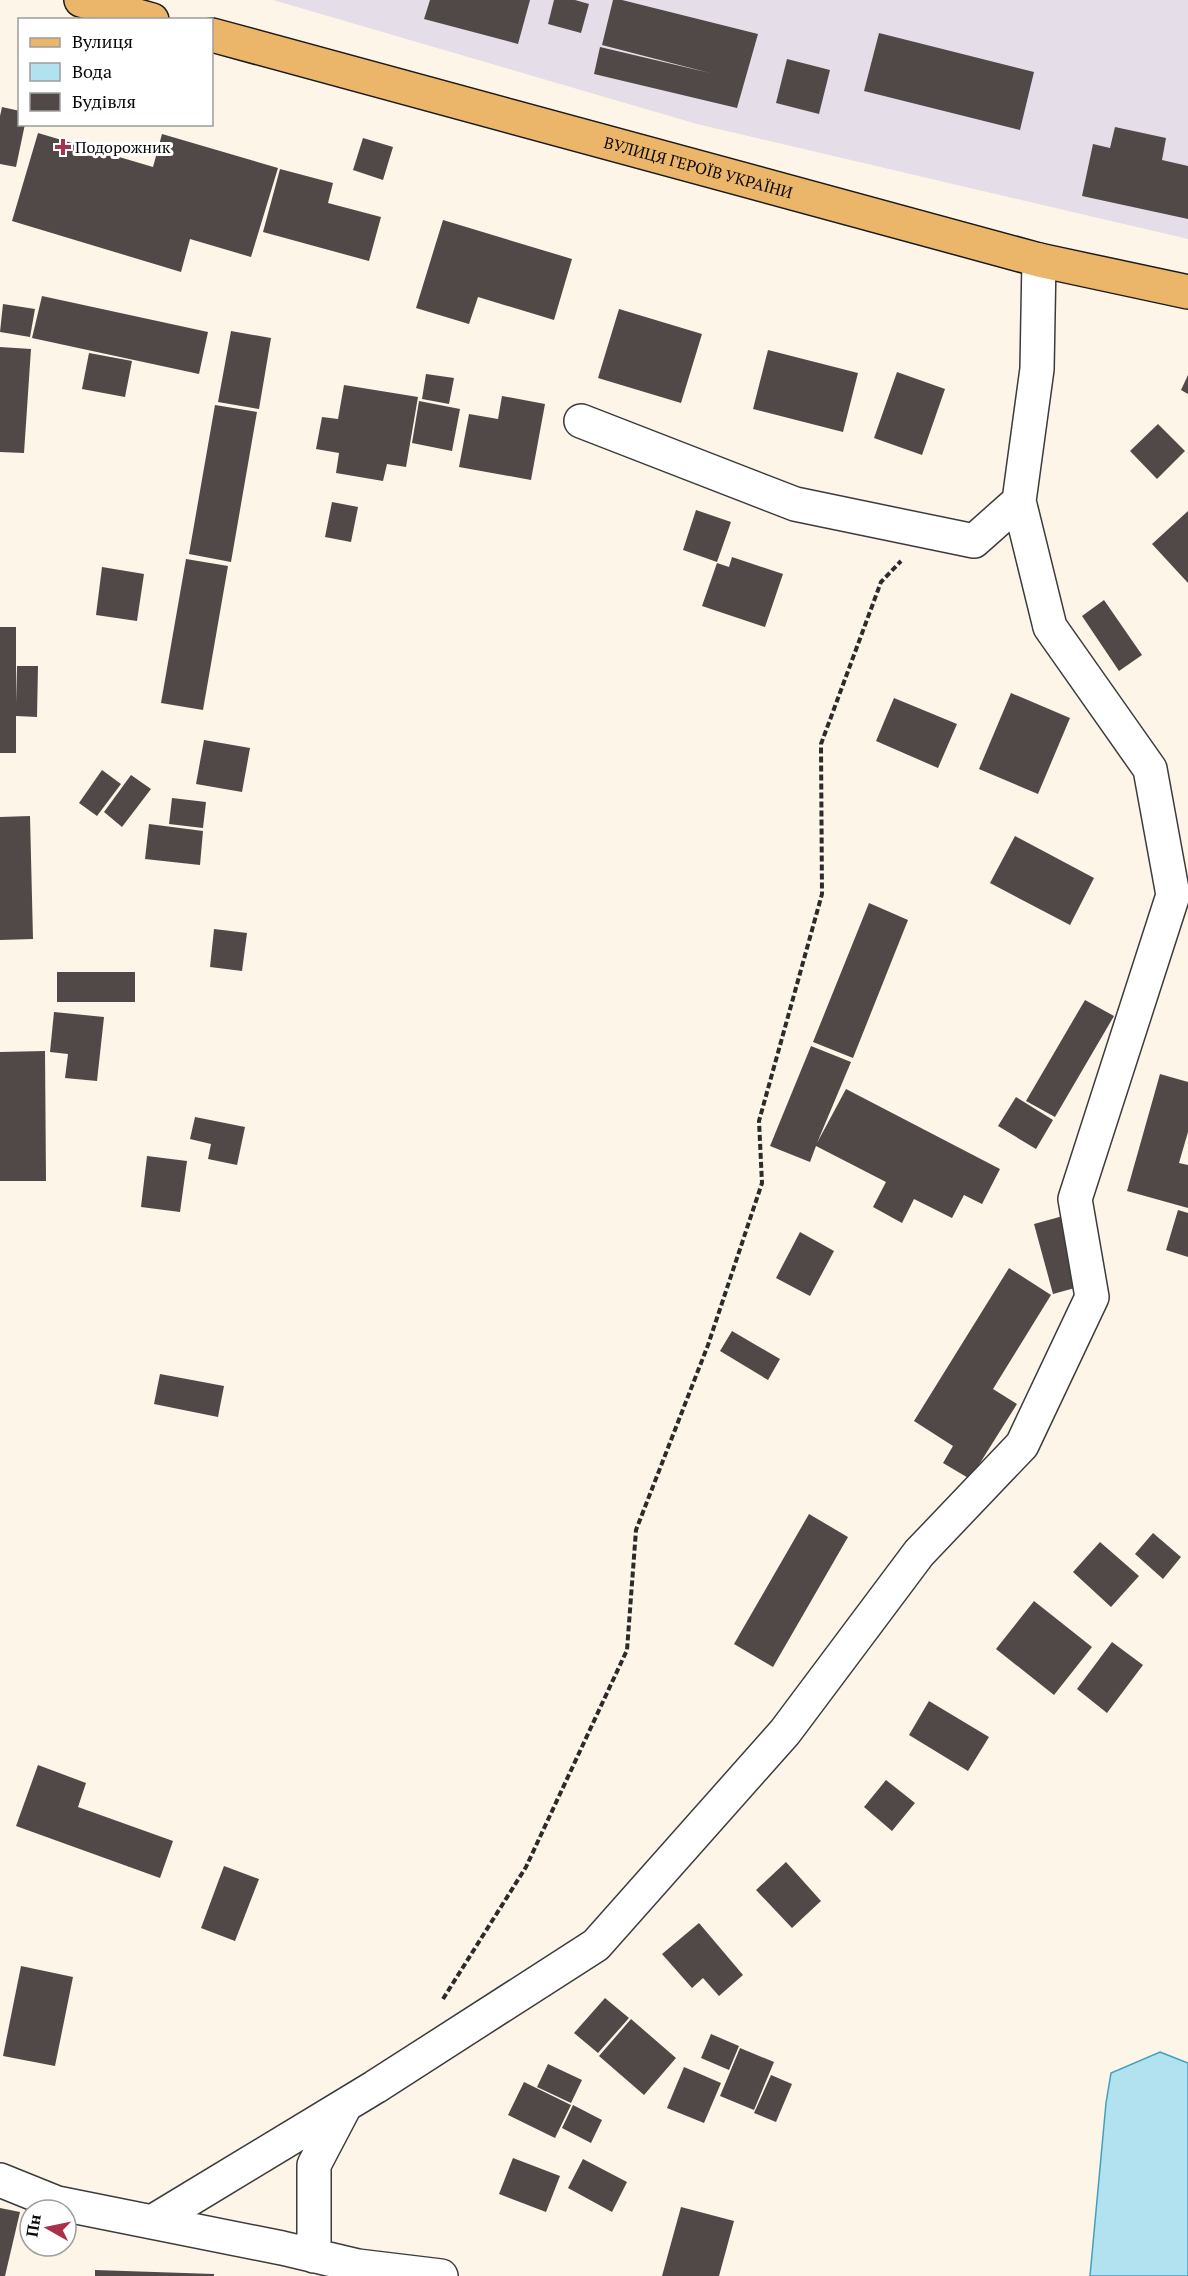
<svg xmlns="http://www.w3.org/2000/svg" width="1188" height="2276" font-family="'PT Serif',serif">
<style>
.industrial{fill:#e5dee8}
.water{fill:#b2e2ef;stroke:#40a1be;stroke-width:1.5}
.building{fill:#514947}
.lines{fill:none;stroke-linecap:round;stroke-linejoin:round}
.minor-casing{stroke:#3c3c3c;stroke-width:36}
.major-casing{stroke:#1a1a1a;stroke-width:36}
.path{stroke:#2b2b2b;stroke-width:4;stroke-dasharray:6 3;stroke-linecap:butt}
.minor{stroke:#fff;stroke-width:33}
.major{stroke:#ebb66a;stroke-width:33}
.poi-dot{fill:#aa304a;stroke:#fff;stroke-width:2}
.labels{text-anchor:middle;dominant-baseline:central;stroke-width:6;stroke-linejoin:round;paint-order:stroke}
.poi-label{font-size:16px;fill:#090909;stroke:#fff;text-anchor:start}
.street-label{font-size:16px;fill:#090909;stroke:#fff}
</style>
<rect width="100%" height="100%" fill="#fdf5e8"/>
<path class="industrial" d="M273,0H1188V239L697,124Z"/>
<path class="water" d="M1160,2052L1188,2063V2276H1090L1106,2103L1111,2073Z"/>
<path class="building" d="M430,0H530L518,44L424,19Z
M554,0H575L589,4L581,33L548,24Z
M613,0H622L758,34L737,108L594,74L600,47L710,73L602,45Z
M879,33L1034,72L1020,130L864,91Z
M787,59L830,70L819,114L776,103Z
M2,107L20,111V124H25L16,167L0,164V116Z
M1115,127L1166,138L1162,160L1188,166V219L1082,196L1093,144L1110,148Z
M38,133L153,167L162,134L278,168L251,257L190,239L181,272L12,221Z
M363,138L393,147L383,180L353,170Z
M280,169L333,183L328,203L381,217L369,261L263,232Z
M443,220L572,259L554,320L478,297L469,324L416,308Z
M42,296L208,332L199,374L32,338Z
M3,304L35,309L30,337L0,332Z
M619,309L702,334L681,403L598,378Z
M231,331L271,338L259,409L218,402Z
M0,347L31,349L24,453L0,452Z
M768,350L858,373L843,432L753,409Z
M89,353L132,361L125,397L82,389Z
M897,372L945,389L922,455L874,438Z
M426,374L454,378L449,404L422,399Z
M1188,375V394L1181,390Z
M344,385L418,397L406,467L387,464L383,481L336,473L339,453L316,449L322,417L338,419Z
M502,396L545,404L531,480L459,467L469,414L498,419Z
M419,401L460,409L452,451L412,443Z
M215,405L257,412L231,562L189,554Z
M1158,424L1185,451L1157,479L1130,451Z
M332,502L358,507L351,542L325,537Z
M696,510L731,522L717,562L683,550Z
M1188,511V583L1152,544Z
M732,557L783,574L765,627L702,606L717,563L729,567Z
M186,559L228,566L203,710L161,703Z
M102,567L144,574L137,621L96,615Z
M1104,600L1142,655L1119,671L1082,616Z
M0,627H16V703L17,666H38L37,717L16,716V753H0Z
M1011,693L1070,718L1038,794L979,769Z
M894,698L957,724L938,768L876,741Z
M204,740L250,748L242,792L196,784Z
M102,770L121,784L97,816L79,803Z
M131,775L151,789L122,827L104,812Z
M172,798L206,802L203,828L169,824Z
M30,816L33,939L0,940V817Z
M149,824L203,831L200,865L145,859Z
M1015,836L1094,878L1070,925L990,883Z
M869,903L908,920L853,1058L813,1042Z
M214,929L247,933L242,971L210,967Z
M57,972H135V1002H57Z
M1085,1000L1114,1016L1055,1117L1026,1101Z
M54,1012L104,1017L97,1081L65,1078L68,1054L50,1052Z
M811,1046L851,1062L817,1143L846,1089L1000,1169L982,1204L964,1195L952,1218L914,1199L902,1223L873,1207L886,1182L816,1146L810,1162L770,1146Z
M45,1051L46,1181H0V1052Z
M1160,1074L1188,1082V1132L1179,1163L1188,1165V1208L1127,1191Z
M1016,1097L1053,1120L1036,1149L998,1126Z
M195,1117L245,1127L237,1165L208,1159L211,1144L190,1139Z
M147,1156L187,1161L180,1212L141,1207Z
M1178,1210L1188,1213V1257L1166,1250Z
M1063,1216L1082,1286L1053,1294L1034,1224Z
M800,1232L834,1251L810,1296L776,1278Z
M1009,1268L1051,1295L993,1389L1017,1404L970,1479L943,1463L953,1446L914,1421Z
M732,1331L780,1359L768,1380L720,1351Z
M160,1374L224,1386L218,1417L154,1404Z
M809,1514L848,1537L773,1667L734,1644Z
M1153,1533L1181,1557L1163,1579L1135,1554Z
M1100,1542L1139,1576L1111,1607L1073,1572Z
M1034,1601L1092,1647L1054,1695L996,1649Z
M1112,1642L1143,1665L1107,1713L1077,1689Z
M929,1701L989,1737L968,1771L909,1735Z
M38,1765L86,1783L78,1807L173,1841L160,1878L16,1826Z
M886,1780L915,1803L892,1831L864,1807Z
M786,1862L821,1901L792,1928L756,1890Z
M224,1866L259,1879L235,1941L201,1928Z
M699,1923L743,1975L719,1996L703,1978L692,1988L662,1954Z
M21,1966L73,1977L55,2066L3,2056Z
M605,1998L629,2018L598,2053L574,2033Z
M631,2019L676,2058L644,2095L599,2056Z
M711,2034L739,2046L729,2070L701,2058Z
M740,2048L774,2062L754,2110L720,2096Z
M548,2064L582,2080L571,2103L537,2087Z
M684,2067L721,2083L704,2123L667,2108Z
M771,2075L792,2084L776,2122L754,2113Z
M524,2082L571,2105L555,2138L508,2115Z
M573,2105L602,2120L591,2143L562,2128Z
M513,2158L560,2176L546,2212L499,2194Z
M583,2159L627,2182L612,2212L568,2188Z
M681,2207L734,2221L719,2276H662Z
M0,2208L20,2212L5,2276H0Z
M95,2270L214,2274V2276H95Z"/>
<g class="lines">
<defs>
<path id="minor" d="M581,421L795,504L974,541L1019,501
M0,2180L57,2203L282,2248L358,2266L362,2276
M152,2222L375,2087L596,1945L785,1732L919,1553L1022,1445L1092,1297L1075,1199L1173,895L1150,769L1050,627L1019,501L1037,369L1039,260
M314,2256V2165L345,2106
M358,2266L441,2276"/>
<g id="major">
<path d="M81,0L152,20"/>
<path id="s1" d="M212,35L1039,260L1188,292"/>
</g>
</defs>
<use href="#minor" class="minor-casing"/>
<use href="#major" class="major-casing"/>
<path class="path" d="M443,1999L526,1867L627,1650L636,1530L708,1345L762,1183L759,1121L822,894L821,744L881,582L901,561"/>
<use href="#minor" class="minor"/>
<use href="#major" class="major"/>
</g>
<path class="poi-dot" d="M60 138h6v6h6v6h-6v6h-6v-6h-6v-6h6z"/>
<g class="labels">
<g class="poi-label">
<text x="75" y="147">Подорожник</text>
</g>
<g class="street-label">
<text stroke="none"><textPath href="#s1" startOffset="504">ВУЛИЦЯ ГЕРОЇВ УКРАЇНИ</textPath></text>
</g>
</g>
<rect x="18" y="18" width="195" height="108" fill="#ffffff" stroke="#9d9d9d" stroke-width="1.5"/>
<rect x="30" y="38" width="30" height="9" fill="#ebb66a" stroke="#9d9d9d" stroke-width="1.5"/>
<text x="72" y="48" font-size="18" fill="#090909">Вулиця</text>
<rect x="30" y="63" width="30" height="18" fill="#b2e2ef" stroke="#9d9d9d" stroke-width="1.5"/>
<text x="72" y="78" font-size="18" fill="#090909">Вода</text>
<rect x="30" y="93" width="30" height="18" fill="#514947" stroke="#9d9d9d" stroke-width="1.5"/>
<text x="72" y="108" font-size="18" fill="#090909">Будівля</text>
<g transform="translate(48 2228) rotate(279)"><circle r="28" fill="#ffffff" stroke="#9d9d9d" stroke-width="1.5"/>
<path d="M0-4.5L10 22L0 15L-10 22Z" fill="#aa304a"/>
<text y="-9" font-size="16" font-weight="bold" text-anchor="middle" fill="#090909">Пн</text>
</g>
</svg>
